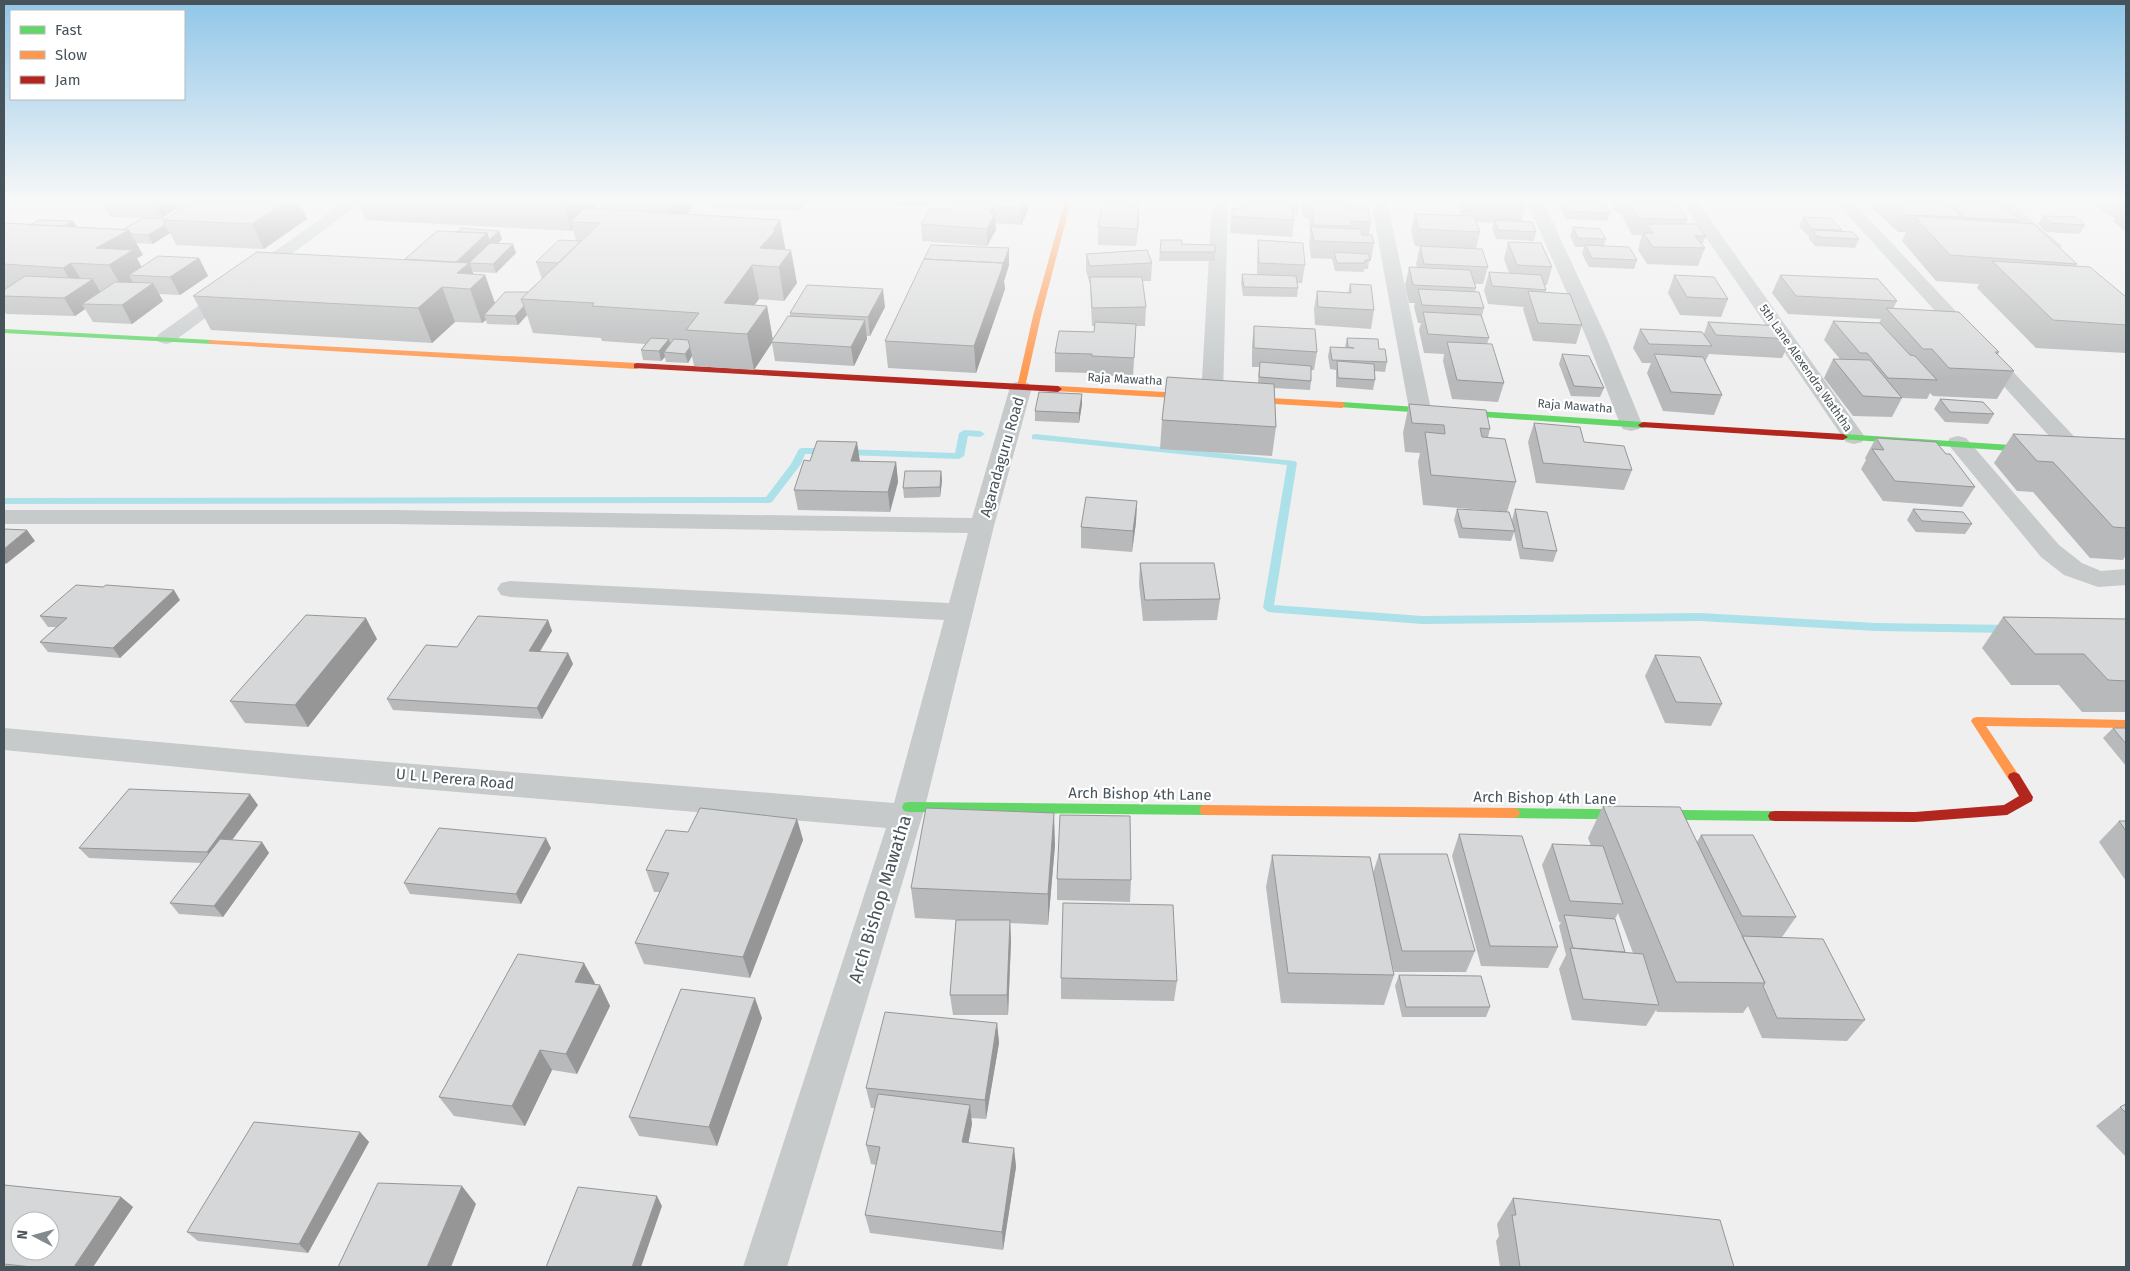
<svg xmlns="http://www.w3.org/2000/svg" width="2130" height="1271" font-family="'Fira Sans',sans-serif">
<style>
.lines{fill:none;stroke-linecap:round;stroke-linejoin:round}
.stream{fill:#ace1e9;fill-rule:evenodd}
.street{fill:#c6cacb;fill-rule:evenodd}
.fast{fill:#63d668;fill-rule:evenodd}
.slow{fill:#ff974d;fill-rule:evenodd}
.jam{fill:#b3261e;fill-rule:evenodd}
.wall{fill:#b8b9ba;fill-rule:evenodd}
.shaded-wall{fill:#969697}
.building{fill:#d6d7d8;stroke:#969697;fill-rule:evenodd}
.labels{text-anchor:middle;dominant-baseline:central;stroke-width:4.5;stroke-linejoin:round;paint-order:stroke}
.far-street-label{font-size:12px;fill:#47535a;stroke:#fff}
.street-label{font-size:15px;fill:#47535a;stroke:#fff}
.near-street-label{font-size:18px;fill:#47535a;stroke:#fff}
</style>
<rect width="100%" height="100%" fill="#f0efef"/>
<g class="lines">
<path class="stream" d="M964,430L980,431L985,434L980,437L968,436L964,456L959,459L845,455L840,452L845,449L955,453L959,433Z
M1035,434L1295,461L1297,463L1274,605L1422,616L1700,613L1876,623L2011,625L2017,629L2011,633L1876,631L1700,621L1422,624L1268,612L1263,608L1287,465L1032,439V435Z
M802,448H829L834,451L829,454H805L801,464L772,502L769,503L4,504V498L766,497L791,464L799,449Z"/>
<path class="street" d="M345,201H363L173,342L166,344L159,342L156,338L159,334Z
M1212,201H1228L1223,397L1220,402L1212,403L1204,402L1201,397Z
M1371,201H1387L1431,409L1428,414L1420,415L1412,414L1409,409Z
M1527,201H1543L1607,339L1642,424L1639,429L1631,431L1623,429L1620,424L1587,339Z
M1681,201H1697L1865,437L1862,442L1854,444L1846,442Z
M1835,201H1852L2085,448L2088,453L2085,458L2077,460L2069,458Z
M1991,201H2009L2062,246L2059,250L2053,251L2047,250Z
M1021,381L1028,383L1032,387L994,526L925,807L787,1267H743L886,828L303,779L4,750V728L303,755L894,803L944,620L510,597L501,595L497,589L501,583L510,581L949,603L968,533L390,524H4V510H390L972,518L1010,387L1014,383Z
M1958,436L1966,438L2059,545L2082,563L2101,571L2126,569V585L2098,587L2064,575L2041,557L1947,443L1950,438Z"/>
<path class="fast" d="M4,329L212,340L216,342L212,344L4,333Z
M1342,402L1643,422L1648,425L1643,428L1339,407L1338,405Z
M1843,434L2041,447L2046,450L2041,453L1840,439V435Z
M909,802L1206,805L1211,806L1213,810L1211,814L1206,815L909,812L904,811L902,807L904,803Z
M1513,808L1775,811L1780,812L1782,816L1780,820L1775,821L1513,818L1508,817L1506,813L1508,809Z"/>
<path class="slow" d="M1065,201H1071L1041,316L1025,387L1021,390L1017,387L1033,316Z
M209,340L637,363L641,366L637,369L212,344L208,342Z
M1058,386L1342,402L1346,405L1342,408L1055,391V387Z
M1977,717L2126,720V728L1986,726L2020,777L2019,780L2014,782L2009,780L1971,721L1973,718Z
M1206,805L1513,808L1518,809L1520,813L1518,817L1513,818L1206,815L1201,814L1199,810L1201,806Z"/>
<path class="jam" d="M637,363L1058,386L1062,389L1058,392L634,368V364Z
M1643,422L1843,434L1848,437L1843,440L1640,427L1638,425Z
M2014,772L2019,774L2033,797L2032,801L2007,815L1915,822L1775,821L1770,820L1768,816L1770,812L1775,811L1915,812L2004,805L2019,796L2008,777L2009,774Z"/>
</g>
<path class="wall" d="M102,201H299L307,219L264,249L176,245L170,233L153,244L136,243L143,255L137,258L141,266L199,258L208,276L180,295L159,294L163,301L132,324L93,322L85,309L75,316L6,314L4,310V224L124,229L164,219L185,207L179,206V207L162,218L110,217Z
M358,201H603L595,208L602,209L601,204L698,201L687,214L780,220L785,249L797,283L784,301L759,299L754,305L767,306L773,340L790,316V313L885,307L870,336H867V339L854,366L775,361L772,343L754,370L694,366L692,356L688,363L666,362L665,357L661,361L643,360L641,350L645,344L602,341L601,338L533,333L527,315L518,325L487,324L486,320L482,323L455,322L432,343L211,330L193,296L405,259L457,232L499,231L502,239L498,243L513,244L516,253L496,273L473,272V274L485,275L495,303L528,292L542,279L536,262L576,241L573,229L571,231L365,220Z
M712,201H806L799,211L713,208Z
M883,201H931L926,207L883,204Z
M955,201L1028,210L1021,225L995,223L996,230L987,246L922,241L921,224L949,210Z
M1243,201L1299,204L1298,213H1293L1294,220L1292,237L1230,233V225L1232,208L1242,209Z
M1302,201H1354L1353,208L1371,222L1369,235L1374,243L1371,261H1369L1368,269H1364V272L1335,271L1332,259L1311,258L1309,244L1310,234L1309,218H1304L1301,206Z
M1459,201H1523L1525,207L1522,221L1536,232L1534,241L1496,239L1492,229L1494,223L1476,222L1480,232L1476,249L1488,267L1483,284H1475L1476,288L1475,292L1484,308L1482,316L1489,338L1487,344L1504,383L1498,402L1452,399L1443,361L1444,354L1424,353L1419,330L1421,323H1418L1414,307L1415,303H1409L1405,285L1409,267H1417L1416,264L1420,246H1415L1411,231L1415,214L1461,216L1458,206Z
M1560,201H1603L1610,213L1607,221L1566,219L1559,206Z
M1613,201H1676L1675,202L1687,220L1686,224L1706,236L1702,245L1705,248L1698,266L1647,264L1638,250L1642,235H1632L1622,216L1623,214L1617,213L1612,206Z
M1866,201H1997L2021,220L2019,223L2077,264L2076,266L2126,297V353L2036,348L1977,288L1979,284L1936,281L1902,241L1906,232H1898L1866,202Z
M2097,201H2124L2126,202V232L2113,222L2115,218L2110,216L2094,205Z
M1139,204L1136,246L1098,245V227Z
M2043,216L2085,225L2080,234L2046,232L2038,224Z
M1803,217L1842,230L1841,231L1859,239L1855,248L1815,246L1809,239V237L1799,226Z
M1573,227L1606,239L1604,246L1637,260L1634,269L1589,267L1582,254L1584,247H1575L1570,236Z
M1258,240L1305,265L1302,283H1297L1298,288L1297,297L1243,296L1241,283L1242,274L1257,275V258Z
M1508,242L1552,267L1547,285H1544L1546,290L1545,292L1582,325L1576,344L1533,341L1523,309L1524,307L1488,304L1484,290L1489,272L1509,273L1504,259Z
M1181,244L1215,252V261H1159L1160,252Z
M1009,248V265L1004,281L1005,289L976,373L888,368L885,341Z
M1086,254L1152,263L1151,281H1142L1146,307L1145,326H1136L1133,377L1091,375V373L1055,372V353L1094,332V326H1092L1090,284L1086,271Z
M1674,275L1728,299L1721,317L1680,315L1668,293Z
M1780,275L1897,301L1893,309L1999,352L1998,355L2014,371L1997,399L1933,396L1930,393L1927,399L1902,398L1892,417L1853,416L1824,378L1833,359H1840L1824,340L1833,321L1879,323L1881,319L1788,314L1772,293Z
M1350,284L1374,310L1371,329L1315,325L1314,309L1317,291L1348,293Z
M1708,322L1791,339L1782,358L1709,354L1705,362L1722,395L1714,415L1663,411L1647,373L1651,363H1642L1633,348L1640,329L1704,334Z
M1254,326L1317,352L1314,370H1311V381L1310,390L1274,388L1276,427L1272,456L1160,449L1162,420L1258,383L1259,367H1252V345Z
M1347,338L1379,349L1387,362L1385,372L1374,371L1375,380L1373,390L1336,387V370L1330,369L1328,356L1330,347H1345Z
M1562,354L1604,388L1600,397L1571,396L1559,364Z
M1940,399L1994,414L1988,424L1945,422L1934,409Z
M1082,404L1079,423L1035,421V411Z
M1409,404L1490,429L1488,437L1516,482L1507,512L1423,505L1418,462L1420,453L1405,452L1403,433Z
M1534,423L1584,442L1632,470L1624,490L1536,483L1528,442Z
M2013,434L2126,439V555L2123,560L2090,558L2033,492L2017,491L1994,463Z
M1876,438L1946,454L1975,487L1962,507L1883,501L1861,469L1866,460L1865,458Z
M896,462L898,482L890,512L798,510L794,490Z
M941,471L942,481L940,497L904,498L903,488Z
M1137,501L1136,522L1132,552L1081,548V527Z
M1457,509L1513,524L1512,520L1515,509L1557,551L1553,562L1520,559L1514,532L1511,541L1459,538L1454,520Z
M1913,509L1972,524L1965,534L1916,532L1907,520Z
M1140,563L1220,599L1217,620L1143,621L1139,584Z
M180,600L120,658L48,652L40,642L56,627H48L40,616Z
M2003,617L2126,619V712H2082L2059,685H2011L1982,648Z
M548,620L552,631L540,652L568,653L573,664L542,719L393,710L387,699L457,647Z
M377,639L308,727L245,723L230,701Z
M1655,655L1722,704L1711,726L1665,723L1645,676Z
M2113,728H2126V766L2103,738Z
M258,805L232,840L262,842L269,853L223,917L179,914L170,903L201,863L89,858L79,848Z
M1603,806L1697,842L1701,835L1796,917L1782,937L1865,1020L1847,1041L1762,1038L1748,1006L1743,1013L1657,1012L1656,1010L1646,1026L1572,1020L1559,969L1566,955L1559,926L1561,922H1559L1542,865L1552,844L1591,846L1588,838ZM1618,913L1633,953L1625,952L1615,919Z
M797,819L803,840L750,978L644,964L635,943L660,892H654L646,870L688,832Z
M2119,821H2126V881L2099,842Z
M1459,834L1558,947L1548,968L1481,966L1452,856Z
M1055,845L1048,925L1010,923L1011,941L1008,1015H953L950,995L956,920L915,918L911,888Z
M551,848L521,904L410,894L404,883Z
M1379,854L1475,951L1466,972H1394L1386,937L1394,975L1384,1005L1281,1003L1266,887L1272,855L1373,873Z
M1057,879L1131,880L1130,902L1057,900Z
M1399,975L1490,1007L1486,1017H1402L1395,986Z
M1061,978L1177,981L1174,1001L1061,999Z
M595,983L594,984L600,985L610,1006L577,1074L552,1070L525,1126L454,1116L439,1097Z
M762,1018L717,1146L639,1136L629,1117Z
M997,1023L999,1043L986,1119L971,1118L972,1124L968,1143L1014,1148L1016,1167L1003,1250L870,1233L865,1215L876,1165L871,1164L866,1145L875,1108H871L866,1088Z
M2126,1104V1157L2096,1126L2120,1107Z
M360,1132L369,1142L308,1253L198,1241L187,1232Z
M4,1185L121,1197L133,1207L93,1267H4Z
M1513,1198L1734,1267H1500L1496,1241L1499,1236L1497,1224Z"/>
<path class="shaded-wall" d="M153,201H176L179,207L162,218Z
M287,201H299L307,219L264,249L252,224Z
M563,201H603L580,222H570L573,229L571,231Z
M672,201H698L673,231L667,206Z
M798,201H806L799,211Z
M925,201H931L926,207Z
M1024,201H1028V210L1021,225L1020,208Z
M1139,204V221L1136,246L1137,229Z
M994,206V214L995,213L996,230L987,246V229L990,212Z
M780,220L786,252L760,248L773,230Z
M73,221L78,229L57,230Z
M165,225L170,233L153,244L148,235Z
M129,230L143,255L137,258L146,276L129,275L134,284L124,291L109,265L96,248Z
M499,231L502,239L492,249L470,263L476,283L485,275L497,309L484,315L486,320L482,323L470,289L462,288L454,265L487,233Z
M513,244L516,253L496,273L493,264Z
M1009,248V265L1004,281L1005,289L976,373L974,346Z
M791,250L797,283L784,301L779,267Z
M199,258L208,276L180,295L170,277Z
M71,263L84,284L93,279L103,297L82,304L85,309L75,316L64,298L76,290L63,268Z
M752,265L759,299L734,333L724,303Z
M153,283L163,301L132,324L122,305Z
M442,287L455,322L432,343L418,308Z
M883,289L885,307L870,336L868,317Z
M524,306L527,315L518,325L515,316Z
M767,306L773,341L754,370L747,334Z
M865,320L867,339L854,366L851,347Z
M669,339L671,348L664,352L665,357L661,361L659,351Z
M690,347L692,356L688,363L685,354Z
M1082,394V404L1079,423V413Z
M857,442L860,462L851,461Z
M896,462L898,482L890,512L888,492Z
M941,471L942,481L940,497V487Z
M1137,501L1136,522L1132,552L1133,531Z
M27,530L35,541L6,564L4,562V549Z
M174,590L180,600L120,658L113,648Z
M366,618L377,639L308,727L295,705Z
M548,620L552,631L533,662L529,651Z
M568,653L573,664L542,719L537,708Z
M250,794L258,805L215,863L207,852Z
M1054,813L1055,845L1048,925V894Z
M797,819L803,840L750,978L743,957Z
M546,838L551,848L521,904L516,894Z
M262,842L269,853L223,917L214,906Z
M1010,920L1011,941L1008,1015L1007,995Z
M584,963L595,983L585,1002L575,982Z
M600,985L610,1006L577,1074L566,1054Z
M755,998L762,1018L717,1146L709,1127Z
M997,1023L999,1043L986,1119L985,1100Z
M540,1050L552,1070L525,1126L512,1106Z
M970,1105L972,1124L965,1161L962,1142Z
M360,1132L369,1142L308,1253L299,1244Z
M1014,1148L1016,1167L1003,1250L1002,1232Z
M462,1186L476,1204L451,1267H427Z
M657,1196L662,1206L641,1267H632Z
M121,1197L133,1207L93,1267H74Z"/>
<path class="building" d="M195,201H287L252,224L163,220Z
M604,201H672L667,206L601,204Z
M955,201H1024L1020,208L994,206L990,212L995,213L987,229L921,224L931,209L949,210Z
M1243,201L1292,203L1294,220L1232,216V208L1244,209Z
M1245,201H1299V204H1292V203Z
M1306,201H1339V202Z
M1466,201H1523L1525,207L1467,204Z
M1563,201H1603L1610,213L1568,211Z
M1628,201L1676,202L1687,220L1638,218Z
M1890,201H1944L1963,217L1906,215Z
M1946,201H1997L2021,220L1966,218Z
M2106,201H2124L2126,202V205H2123L2121,209L2115,208Z
M1102,203L1139,204L1137,229L1098,227Z
M1311,203L1347,204V208H1368L1371,222L1350,221L1351,226L1314,225Z
M585,208L780,220L773,230H776L760,248L791,250L779,267L752,265L724,303L767,306L747,334L686,330L699,313L592,306L594,303L521,299L600,223L570,222Z
M1415,214L1474,216L1480,232L1419,229Z
M1914,216L2034,224L2077,264L1950,255Z
M2043,216L2076,217L2085,225L2051,223Z
M1803,217L1831,218L1842,230L1813,229Z
M143,218L164,219L163,220L165,225L148,235L131,234L129,230L124,229Z
M39,220L73,221L63,226L30,225Z
M1494,220L1532,222L1536,232L1498,230Z
M5,223L129,230L96,248L133,250L109,265L71,263L63,268L4,264V224Z
M1646,224H1696L1706,236H1695L1705,248L1653,247L1643,233H1653Z
M1311,227L1360,229L1362,235H1372L1374,243L1314,241Z
M1573,227L1600,229L1606,239L1578,238Z
M461,228L499,231L489,240L487,233L457,232Z
M1812,230L1853,232L1859,239L1818,237Z
M437,231L487,233L456,262L405,259Z
M559,240L581,241L558,263L536,262Z
M1161,240H1182L1181,244L1215,245V252H1160Z
M1258,240L1303,243L1305,265L1259,263Z
M1508,242L1541,243L1552,267L1517,265Z
M490,243L513,244L493,264L469,263Z
M931,245L1009,248L1002,267L1004,263L924,259Z
M1585,245L1629,247L1637,260L1592,258Z
M1420,246L1482,249L1488,267L1424,264Z
M1147,250L1152,263L1090,266L1086,254Z
M257,252L469,263L457,273L485,275L470,289L442,287L418,308L193,296Z
M1334,252L1368,254L1370,260H1365V263H1337Z
M158,256L199,258L170,277L129,275Z
M924,259L1004,263L974,346L885,341Z
M1992,261L2090,267L2126,297V325L2053,320Z
M1409,267L1470,270L1476,288L1413,285Z
M1489,272L1541,275L1546,290L1492,286Z
M1242,274L1296,276L1298,288L1244,287Z
M1674,275L1714,277L1728,299L1687,297Z
M1780,275L1878,279L1897,301L1796,296Z
M25,276L93,279L64,298L4,296V290Z
M1090,277H1142L1146,307L1092,308Z
M115,282L153,283L122,305L82,304Z
M1350,284L1371,285L1374,310L1318,307L1317,291L1351,293Z
M807,285L883,289L868,317L790,313Z
M1418,289L1479,292L1484,308L1422,305Z
M1528,291L1570,294L1582,325L1538,323Z
M505,292H528L521,299L524,306L515,316L484,315Z
M1886,308L1959,312L1999,352H1995L2014,371L1949,368L1932,349H1923Z
M1423,312L1481,315L1489,338L1428,334Z
M788,316L865,320L851,347L771,342Z
M1833,321L1880,323L1910,355L1915,356L1937,380L1888,378L1867,353H1860Z
M1095,322L1136,324L1134,358L1092,356V354L1055,353L1059,331L1094,332Z
M1708,322L1781,326L1791,339L1716,335Z
M1254,326L1315,329L1317,352L1254,348Z
M1640,329L1702,332L1712,346L1649,344Z
M651,338L669,339L659,351L641,350Z
M1347,338L1378,339L1379,349H1385L1387,362L1332,360L1330,347L1354,348L1348,347Z
M674,339L688,340L690,347L685,354L664,352Z
M1447,342L1492,344L1504,383L1457,380Z
M1562,354L1589,356L1604,388L1574,386Z
M1654,354L1703,357L1722,395L1671,392Z
M1833,359L1870,360L1902,398L1863,396Z
M1337,361L1374,364L1375,380L1338,378Z
M1260,362L1311,366V381L1259,377Z
M1167,377L1274,384L1276,427L1162,420Z
M1039,392L1082,394L1079,413L1035,411Z
M1940,399L1983,402L1994,414L1950,412Z
M1409,404L1486,410L1490,429L1480,428L1482,437L1505,439L1516,482L1431,475L1425,432L1445,434L1444,425L1412,423Z
M1534,423L1580,427L1584,442L1624,446L1632,470L1543,463Z
M2013,434L2126,439V528L2113,527L2053,462L2037,461Z
M1876,438L1936,442L1946,454H1950L1975,487L1895,481L1872,449L1884,450Z
M817,441L857,442L851,461L896,462L888,492L794,490L804,460L810,461Z
M905,471H941L940,487L903,488Z
M1086,497L1137,501L1133,531L1081,527Z
M1457,509L1509,512L1515,531L1462,528Z
M1515,509L1547,512L1557,551L1523,548Z
M1913,509L1963,512L1972,524L1922,521Z
M4,529L27,530L4,549Z
M1140,563H1214L1220,599L1145,600Z
M76,585L103,587L106,585L174,590L113,648L40,642L67,618L40,616Z
M306,615L366,618L295,705L230,701Z
M478,616L548,620L529,651L568,653L537,708L387,699L426,645L457,647Z
M2003,617L2126,619V681L2108,680L2084,654H2035Z
M1655,655L1700,657L1722,704L1676,702Z
M2113,728H2126V744Z
M129,789L250,794L207,852L79,848Z
M1603,806L1680,807L1765,983L1676,982Z
M700,808L797,819L743,957L635,943L669,873L646,870L666,830L688,832Z
M926,808L1054,813L1048,894L911,888Z
M1060,815L1130,816L1131,880L1057,879Z
M2119,821H2126V831Z
M439,828L546,838L516,894L404,883Z
M1459,834L1522,836L1558,947L1490,946Z
M1701,835H1753L1796,917L1742,916Z
M220,839L262,842L214,906L170,903Z
M1552,844L1603,846L1623,904L1570,901Z
M1379,854H1447L1475,951H1402Z
M1272,855L1370,857L1394,975L1288,973Z
M1063,903L1173,905L1177,981L1061,978Z
M1564,915L1615,919L1625,952L1573,948Z
M956,920H1010L1007,995H950Z
M1742,936L1823,939L1865,1020L1777,1018L1763,986L1765,983Z
M1570,948L1643,954L1659,1005L1583,999Z
M518,954L584,963L575,982L600,985L566,1054L540,1050L512,1106L439,1097Z
M1399,975L1481,976L1490,1007H1406Z
M681,989L755,998L709,1127L629,1117Z
M885,1012L997,1023L985,1100L866,1088Z
M878,1094L970,1105L962,1142L1014,1148L1002,1232L865,1215L880,1147L866,1145Z
M2126,1104V1113L2120,1107Z
M254,1122L360,1132L299,1244L187,1232Z
M378,1183L462,1186L427,1267H338Z
M4,1185L121,1197L74,1267H32L4,1264ZM20,1221H50V1251H20Z
M578,1187L657,1196L632,1267H546Z
M1513,1198L1720,1220L1734,1267H1520L1512,1215H1516Z"/>
<linearGradient id="sky" x2="0" y2="1"><stop stop-color="#90c6e8"/><stop offset="0.53" stop-color="#f8f8f8"/><stop offset="1" stop-color="#f8f8f8" stop-opacity="0"/></linearGradient>
<rect width="2130" height="379" fill="url(#sky)"/>
<g class="labels">
<g class="far-street-label">
<text transform="translate(1806 368) rotate(55)">5th Lane Alexendra Waththa</text>
<text transform="translate(1125 379) rotate(3)">Raja Mawatha</text>
<text transform="translate(1575 406) rotate(4)">Raja Mawatha</text>
</g>
<g class="street-label">
<text transform="translate(1002 457) rotate(-74)">Agaradaguru Road</text>
<text transform="translate(455 779) rotate(5)">U L L Perera Road</text>
<text transform="translate(1140 794) rotate(1)">Arch Bishop 4th Lane</text>
<text transform="translate(1545 798) rotate(1)">Arch Bishop 4th Lane</text>
</g>
<g class="near-street-label">
<text transform="translate(880 899) rotate(-73)">Arch Bishop Mawatha</text>
</g>
</g>
<rect width="2130" height="1271" fill="none" stroke="#47535a" stroke-width="10"/>
<rect x="10" y="10" width="175" height="90" fill="#ffffff" stroke="#b5babd"/>
<rect x="20" y="26" width="25" height="8" fill="#63d668" stroke="#b5babd"/>
<text x="55" y="35" font-size="15" fill="#47535a">Fast</text>
<rect x="20" y="51" width="25" height="8" fill="#ff974d" stroke="#b5babd"/>
<text x="55" y="60" font-size="15" fill="#47535a">Slow</text>
<rect x="20" y="76" width="25" height="8" fill="#b3261e" stroke="#b5babd"/>
<text x="55" y="85" font-size="15" fill="#47535a">Jam</text>
<g transform="translate(35 1236) rotate(276)"><circle r="24" fill="#ffffff" stroke="#b5babd"/>
<path d="M0-4L9 19L0 12L-9 19Z" fill="#828a8e"/>
<text y="-8" font-size="14" font-weight="bold" text-anchor="middle" fill="#47535a">N</text>
</g>
</svg>
